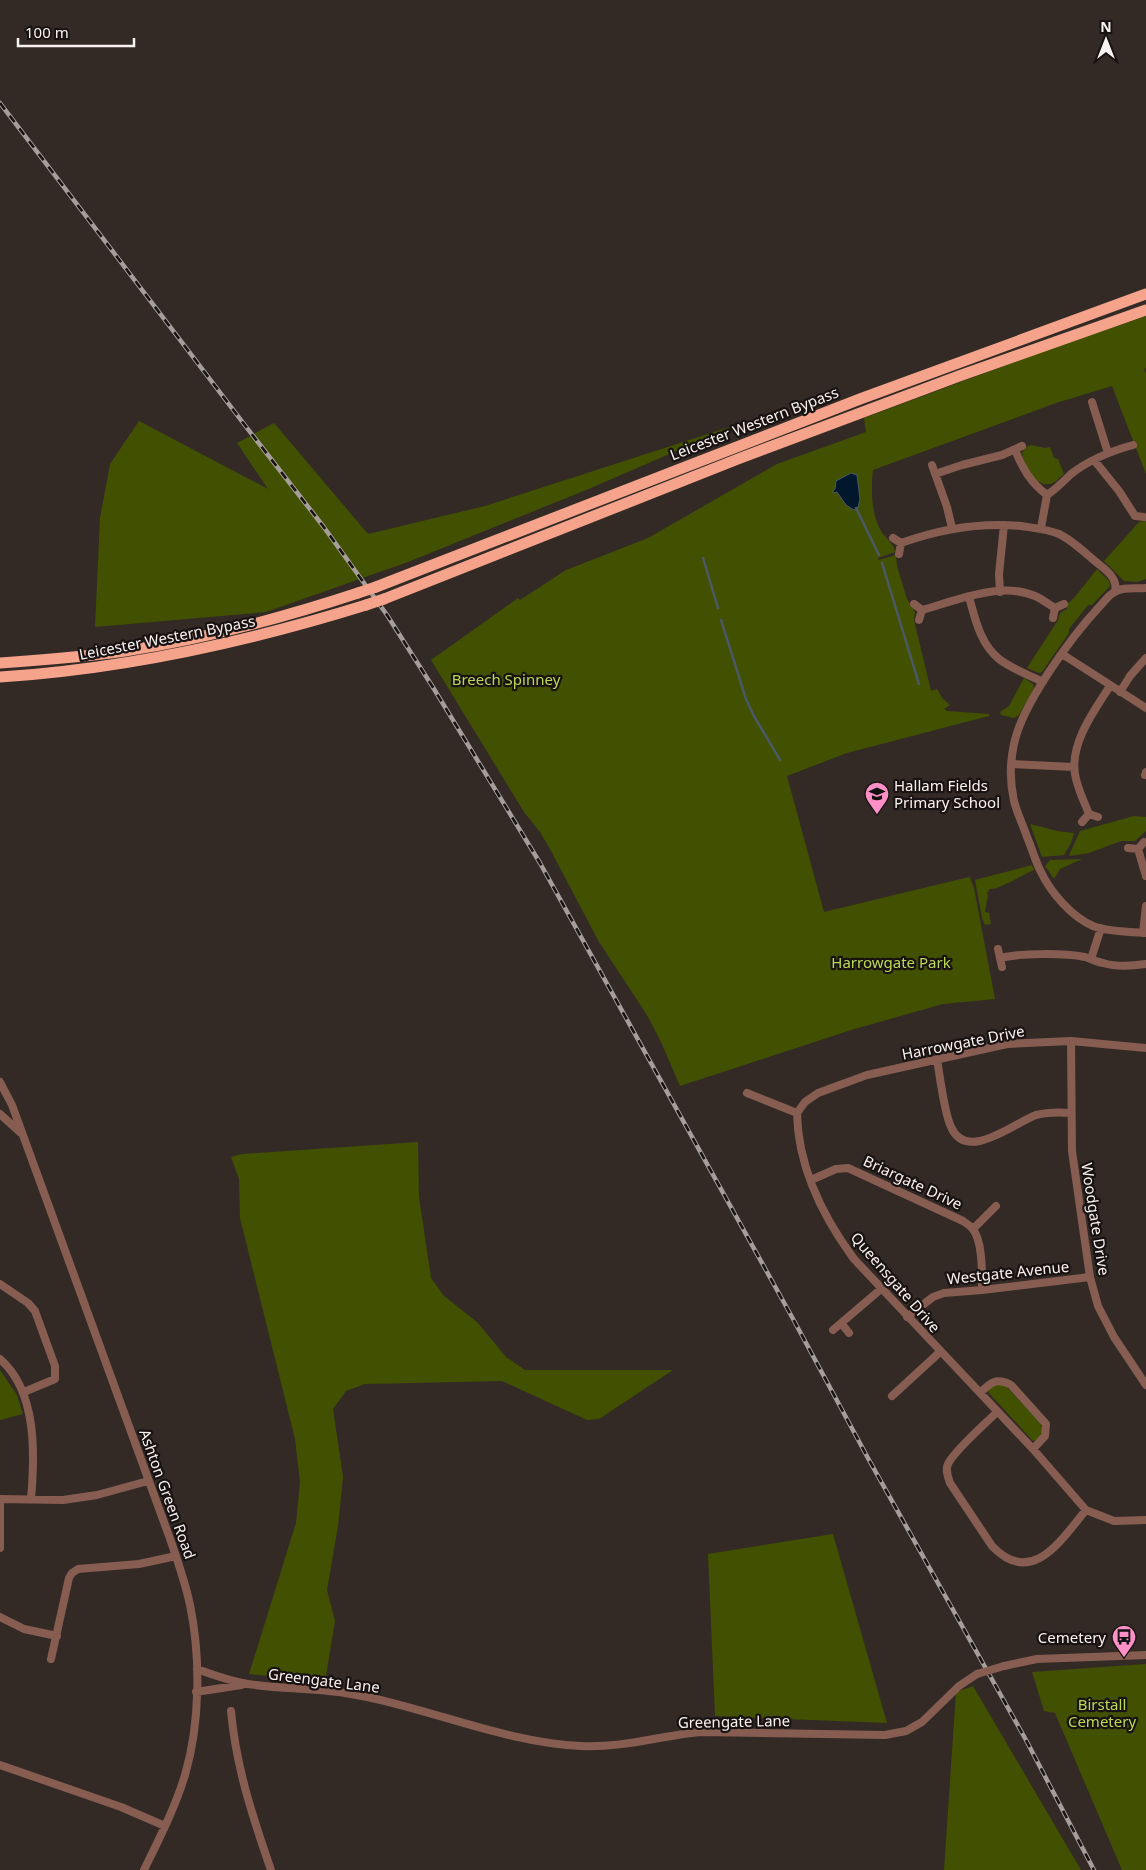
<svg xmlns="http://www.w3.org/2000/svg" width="1146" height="1870" font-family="'Noto Sans',sans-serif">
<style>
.green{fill:#425101}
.water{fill:#00172c;stroke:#4b5967}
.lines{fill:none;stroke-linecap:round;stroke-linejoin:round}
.stream{stroke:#4b5967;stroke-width:2.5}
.minor{stroke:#865d50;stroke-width:8}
.highway{stroke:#f5a48b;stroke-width:11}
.rail-casing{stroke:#a69e9b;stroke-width:4.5}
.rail{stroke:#181312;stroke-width:2.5;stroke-dasharray:8;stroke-linecap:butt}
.minor-bridge{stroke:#865d50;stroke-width:8}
.highway-bridge{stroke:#f5a48b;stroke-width:11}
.labels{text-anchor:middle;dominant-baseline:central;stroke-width:4.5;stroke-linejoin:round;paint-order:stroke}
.street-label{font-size:15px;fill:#f9f2f0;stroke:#181312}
.park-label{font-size:15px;fill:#bbd956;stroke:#181312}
.poi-label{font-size:15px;fill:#f9f2f0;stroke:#181312;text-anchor:start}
</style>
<rect width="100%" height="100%" fill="#332a26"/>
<path class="green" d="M1146,316V368L1144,369L1146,374V474L1112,386L1056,403L873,470C871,487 871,513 880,529C884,538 894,542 895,552L878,558V560L896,555L897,566L907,599L915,612L914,620L931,691L937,689L942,698L950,705L944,709L947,711L989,714V716L847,753L787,776L824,912L969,877V875L974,888L995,999L943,1004L851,1030L680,1086L661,1042L647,1015L599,942L550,849L540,832L524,812L431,660L518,598L520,600L566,570L648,538L777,464L866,432L864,418L1047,350Z
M139,421L268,489L237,443L274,423L368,534L485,506L736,425L591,488L408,562L266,612L95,627L100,518L110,464Z
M1031,445L1045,448L1050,447L1054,458L1058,459L1064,474C1060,477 1055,483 1050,484C1035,487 1024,465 1022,453L1026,447Z
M1146,521V579L1137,582L1124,581L1104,561L1139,522Z
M1097,569L1109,581L1110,586L1092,605H1088L1069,629V633L1042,672L1039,673L1027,668L1058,620L1060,613L1067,609L1066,605L1074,598Z
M1024,678L1033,684L1034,688L1019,715L1014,718L1001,715L1000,712L1009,706Z
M1134,816L1146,817V831L1135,841H1121L1089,853L1070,856L1069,855L1080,831Z
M1030,824L1057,831L1074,833L1071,843L1064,855L1042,857Z
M1082,859L1060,869L1054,879L1045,866L1050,860Z
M1032,865L1034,870C1024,874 998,890 990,889L987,893L988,895L985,912L989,913L991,924L985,925L982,918L975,880Z
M418,1142L419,1197L431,1278L444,1296L477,1322L506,1357L525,1370H673L599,1419L587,1420L502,1381L365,1384L346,1391L333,1409L343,1477L338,1526L327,1590L335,1621L325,1682L249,1674L296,1523L300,1482L295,1439L240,1218L239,1179L231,1157L242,1154Z
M0,1370L17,1395L23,1414L0,1420Z
M1004,1384L1040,1423L1044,1432L1037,1440L1033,1441L988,1392L990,1386Z
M833,1534L887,1723L715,1716L708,1554Z
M1146,1664V1870H1122L1055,1713L1044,1711L1032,1672Z
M973,1686L1081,1870H944L956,1692Z"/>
<path class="water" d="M851,473L857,475L860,499L858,507L854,510L846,505L837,492L833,493V491L835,489L836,481Z"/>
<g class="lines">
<path class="stream" d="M856,508L879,555
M703,558L718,608
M882,563L919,684
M721,620L746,699L754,716L780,760"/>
<path class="minor" d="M1092,402L1108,453
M1015,450C1023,469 1030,482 1047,495
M1094,460L1119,491L1135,516L1144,517
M932,465L947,507L952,528
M935,474L962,465L1002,455L1022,446
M1041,528L1047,495C1056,489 1063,482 1071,474C1089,460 1111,451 1133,445
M893,538L901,543L899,554
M901,543C940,529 979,522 1021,526C1034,528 1047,529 1059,534C1072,540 1084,552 1096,562C1105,569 1118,578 1115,591
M1146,588C1136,589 1122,586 1113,593C1108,596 1104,602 1100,606C1072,636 1022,704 1014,744C1010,762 1010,783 1014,801C1017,813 1023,825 1027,837C1032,848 1035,861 1041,872C1051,893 1072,917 1093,926C1109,932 1130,932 1146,933
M1000,592L999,574L1004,525
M969,597C975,618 980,644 999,659C1012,669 1029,675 1043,682
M914,604L922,610L919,620
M922,610C955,601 1001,581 1035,596C1042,599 1048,604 1055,608
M1053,618L1055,608L1064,604
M1062,654L1146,708
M1120,692L1130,676L1146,658
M1012,764L1074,767
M1145,775L1146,772
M1089,814C1084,801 1077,788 1075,774C1070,743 1094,711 1110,686
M1082,822L1089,814L1098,817
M1128,848L1138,849L1144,842
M1138,849L1146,876
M1143,933L1146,906
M998,949L1002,967
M1000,958C1020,953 1064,953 1085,957C1091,959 1097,962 1103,963C1116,967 1133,966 1146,964
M1091,959L1101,928
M1071,1041L1072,1151L1090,1277L1098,1306L1114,1337L1146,1385
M937,1059C940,1077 944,1112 951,1127C967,1163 1014,1123 1036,1115C1048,1112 1059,1112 1071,1113
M0,1082L12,1105L169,1536C177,1559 185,1581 190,1605C201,1658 200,1724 185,1775C175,1808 159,1839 144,1870
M747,1093L797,1113C798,1166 823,1217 854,1259L1033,1449L1086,1510L1114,1521L1146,1520
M797,1113L805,1102L818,1093L867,1075L1007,1044L1071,1041L1146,1048
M0,1114L21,1133
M811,1180L836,1169L848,1168L963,1221C966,1223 969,1225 972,1228C983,1240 982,1274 982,1290
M973,1229L996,1206
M0,1284L28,1303L35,1311L55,1366V1379L24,1392
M907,1317L933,1297L944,1293L982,1290L1090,1277
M841,1323L849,1333
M833,1330L881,1289
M0,1359C37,1391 35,1454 31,1499
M980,1393C990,1383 996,1377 1011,1385L1046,1424L1045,1436L1033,1449
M892,1396L940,1352
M996,1413C985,1424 954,1451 948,1464C945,1470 948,1477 950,1483L992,1546C1032,1588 1061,1540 1086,1510
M0,1499L63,1500L97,1495L148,1481
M0,1500V1548
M0,1617L24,1629L57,1636
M51,1659L69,1578L72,1573L78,1569L139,1564L176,1556
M1004,1666L1037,1659L1146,1655
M197,1669C213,1675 230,1681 248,1684C280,1689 313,1688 345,1693C423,1705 503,1743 581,1746C622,1748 660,1736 700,1732L885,1735L906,1731L922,1722L959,1686L977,1674
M196,1692L241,1685
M231,1711C236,1767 253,1818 271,1870
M0,1765L121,1807L165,1826"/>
<path class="highway" d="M376,587L860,399L1146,294
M384,599L738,459L959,376L1146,310
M0,663C42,660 84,657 125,651C203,639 282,618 358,593
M0,677C125,669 247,642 366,605"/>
<defs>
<path id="rail" d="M0,103L247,428L323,526L387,615L434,689L540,863L792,1317L869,1460L1026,1740L1094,1870"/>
</defs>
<use href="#rail" class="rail-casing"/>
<use href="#rail" class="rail"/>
<path class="minor-bridge" d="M977,1674L1004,1666"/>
<path class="highway-bridge" d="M358,593L376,587
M366,605L384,599"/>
</g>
<defs>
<symbol id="school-pin" viewBox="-11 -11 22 30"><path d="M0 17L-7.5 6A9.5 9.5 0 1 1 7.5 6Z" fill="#fb8fc6" stroke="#181312"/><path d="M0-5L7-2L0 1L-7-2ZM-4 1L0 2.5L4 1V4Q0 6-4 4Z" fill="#111"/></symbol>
<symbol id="bus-pin" viewBox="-11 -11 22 30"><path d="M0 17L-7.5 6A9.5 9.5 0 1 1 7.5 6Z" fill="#fb8fc6" stroke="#181312"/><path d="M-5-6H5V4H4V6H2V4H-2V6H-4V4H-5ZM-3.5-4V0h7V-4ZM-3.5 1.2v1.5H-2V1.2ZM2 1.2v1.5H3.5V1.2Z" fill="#111"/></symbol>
</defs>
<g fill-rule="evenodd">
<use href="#school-pin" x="863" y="780" width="28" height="38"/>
<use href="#bus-pin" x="1110" y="1623" width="28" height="38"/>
</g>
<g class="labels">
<g class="street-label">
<text transform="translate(754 423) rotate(-21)">Leicester Western Bypass</text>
<text transform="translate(167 637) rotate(-11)">Leicester Western Bypass</text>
<text transform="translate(963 1042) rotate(-11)">Harrowgate Drive</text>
<text transform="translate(913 1182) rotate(25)">Briargate Drive</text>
<text transform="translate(1096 1219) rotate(81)">Woodgate Drive</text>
<text transform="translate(1008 1272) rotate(-6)">Westgate Avenue</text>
<text transform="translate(896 1282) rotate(49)">Queensgate Drive</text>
<text transform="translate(168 1494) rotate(70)">Ashton Green Road</text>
<text transform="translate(324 1680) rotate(7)">Greengate Lane</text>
<text transform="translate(734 1721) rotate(-1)">Greengate Lane</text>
</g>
<g class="park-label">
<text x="506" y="679">Breech Spinney</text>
<text x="891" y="962">Harrowgate Park</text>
<text x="1102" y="1704">Birstall<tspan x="1102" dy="17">Cemetery</tspan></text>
</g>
<g class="poi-label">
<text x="894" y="785">Hallam Fields<tspan x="894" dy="17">Primary School</tspan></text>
<text x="1106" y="1637" text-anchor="end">Cemetery</text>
</g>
</g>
<g transform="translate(1106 40)" stroke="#181312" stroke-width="4" paint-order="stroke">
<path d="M0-4L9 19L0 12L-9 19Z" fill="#f9f2f0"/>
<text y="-8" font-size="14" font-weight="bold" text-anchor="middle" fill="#f9f2f0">N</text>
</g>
<path d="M18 38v8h116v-8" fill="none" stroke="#f9f2f0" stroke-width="2.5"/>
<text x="25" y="38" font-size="15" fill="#f9f2f0" stroke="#181312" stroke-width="4" paint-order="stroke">100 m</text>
</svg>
